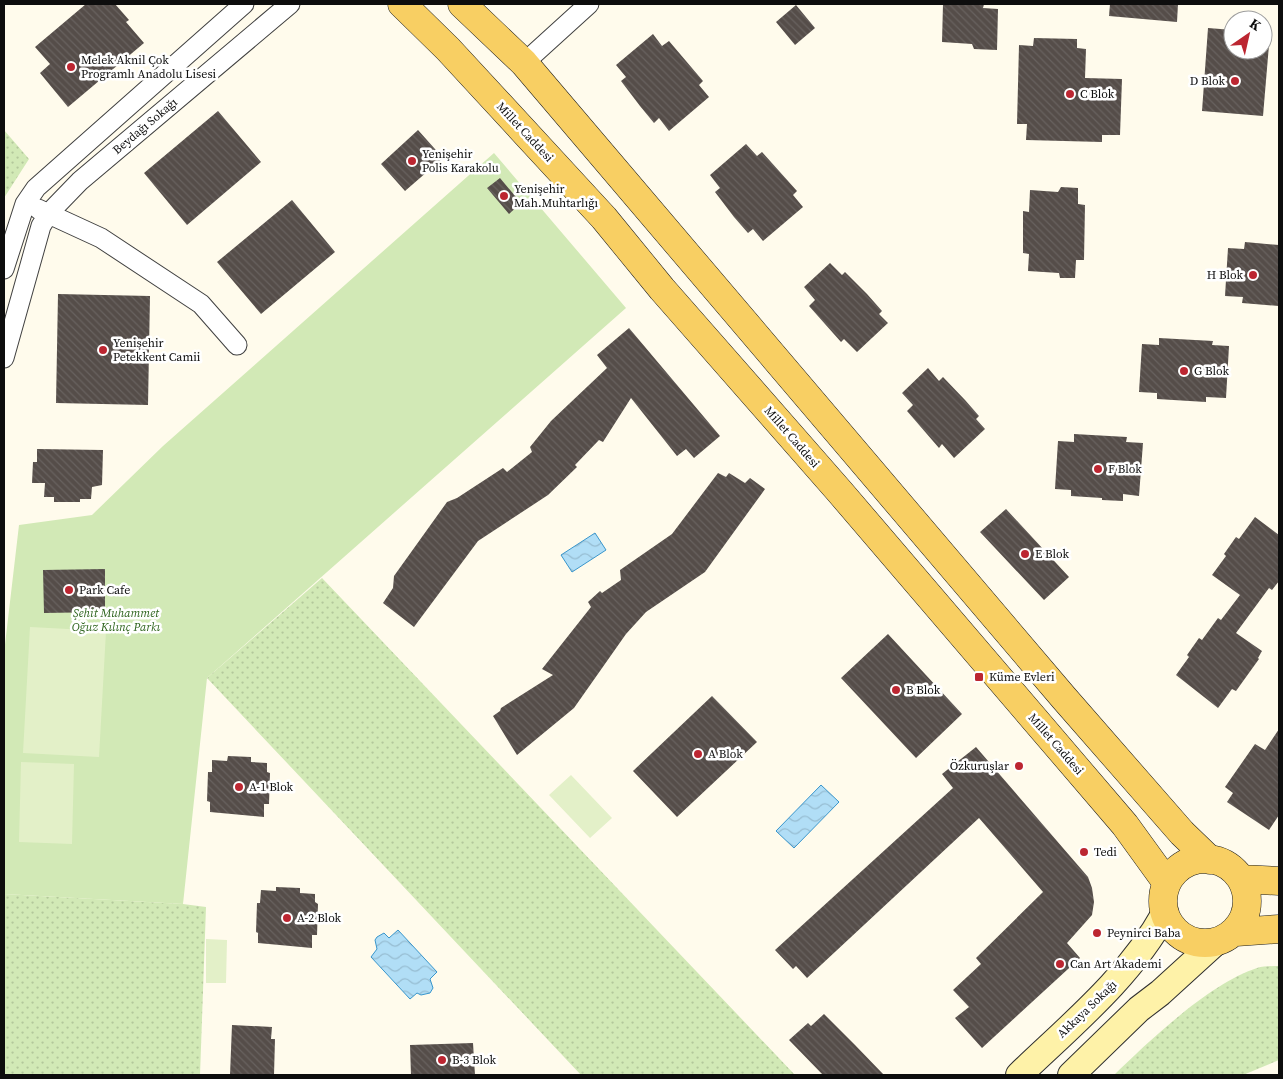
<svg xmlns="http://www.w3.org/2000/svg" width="1283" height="1079" font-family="'Source Serif 4',serif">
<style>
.grass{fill:url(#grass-dots)}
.park{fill:#d2e9b6}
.pitch{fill:#e3f0c8}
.water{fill:url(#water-waves);stroke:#3996cc}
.building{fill:url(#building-back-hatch)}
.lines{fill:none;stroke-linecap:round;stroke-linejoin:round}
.street-casing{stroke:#404040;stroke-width:21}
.secondary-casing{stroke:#2f2f2f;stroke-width:28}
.primary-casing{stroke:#1e1e1e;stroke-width:29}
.street{stroke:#fff;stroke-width:19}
.secondary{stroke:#fef2a8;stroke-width:26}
.primary{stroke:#f8cf63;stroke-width:28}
.poi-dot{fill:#bc2631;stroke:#fff;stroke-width:2}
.labels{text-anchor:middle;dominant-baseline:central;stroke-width:5;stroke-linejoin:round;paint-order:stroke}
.poi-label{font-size:12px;fill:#0d0d0d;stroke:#fff;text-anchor:start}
.street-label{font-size:12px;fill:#0d0d0d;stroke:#fff}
.park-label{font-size:12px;font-style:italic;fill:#2e641d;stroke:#fff}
</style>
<defs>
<pattern id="grass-dots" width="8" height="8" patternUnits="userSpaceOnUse" patternTransform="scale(1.25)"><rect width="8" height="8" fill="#d2e9b6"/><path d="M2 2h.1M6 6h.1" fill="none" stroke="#b3c79b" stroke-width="1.8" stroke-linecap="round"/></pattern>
<pattern id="water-waves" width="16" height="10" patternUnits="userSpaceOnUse" patternTransform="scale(1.25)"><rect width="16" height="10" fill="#b1def6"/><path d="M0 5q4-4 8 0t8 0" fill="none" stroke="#97bdd2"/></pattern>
<pattern id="building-back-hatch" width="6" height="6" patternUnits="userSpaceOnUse" patternTransform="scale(1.25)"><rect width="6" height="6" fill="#554d49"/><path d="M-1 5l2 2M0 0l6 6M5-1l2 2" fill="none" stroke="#68625f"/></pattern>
</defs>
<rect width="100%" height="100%" fill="#fffbec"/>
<path class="grass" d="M4,130L29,159L4,198Z
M322,578L795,1075H581L207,678Z
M4,894L183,904L206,907L200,1075H4Z
M1279,966V1060L1243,1075H1114C1149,1041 1210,983 1257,968C1263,966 1272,966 1279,966Z"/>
<path class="park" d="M494,153L626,308L207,678L183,904L4,894V653L19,525L92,515L163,446Z"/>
<path class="pitch" d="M30,627L106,631L99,757L23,753Z
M21,762L74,764L72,844L19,842Z
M571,775L612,818L590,838L549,795Z
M206,939L227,940L226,983H206Z"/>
<path class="water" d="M595,533L606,550L572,572L561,555Z
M821,785L839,802L794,848L776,831Z
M398,930L437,972L430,979L433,988L430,993L421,995L417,993L410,999L371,957L377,949L375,940L377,937L384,933L389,938Z"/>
<path class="building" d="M86,4H115L129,20L126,22L144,43L68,107L40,73L50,64L35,47Z
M943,4H984L983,8L998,9L997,50L974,49L972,44L942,42Z
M1110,4H1178L1177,22L1109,16Z
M796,5L815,28L795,45L776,22Z
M1208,28L1233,30V50H1263V32L1270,33L1263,116L1202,111Z
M653,34L662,46L669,41L703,81L699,85L709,97L669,131L659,118L654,123L640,106L621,81L626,77L616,65Z
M1034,38L1077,39V48L1086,49L1085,78L1122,79L1120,135H1102V142L1026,140L1027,124H1017L1019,45L1033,46Z
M218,111L261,162L187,225L144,173Z
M418,130L443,158L405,191L381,164Z
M746,144L757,156L762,152L797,191L793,195L803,207L763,241L753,229L748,233L734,217L715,192L720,188L710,175Z
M500,178L521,203L509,214L487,188Z
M1061,187L1078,188V204L1085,205L1084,260H1076L1075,278H1060L1059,273L1028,271L1029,254L1023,253V211L1029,212L1030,190L1058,192Z
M292,200L335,252L261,314L217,262Z
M1245,242L1279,245V306L1242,303L1243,297L1225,296L1228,248L1244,249Z
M830,263L842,275L845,272L867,294L882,311L879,314L888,323L857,352L844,339L841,342L809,306L815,300L804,287Z
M58,294L150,296L148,405L56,403Z
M629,328L720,436L694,458L686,449L677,456L631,398L603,442L599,440L575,465L577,467L548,495L478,541L414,627L383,603L393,588L394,576L447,502L457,498L503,468L507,472L532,452L530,447L551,421L607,368L597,355Z
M1159,338L1213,341L1212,345L1229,346L1226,398L1206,397V402L1157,399V393L1139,392L1142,344L1159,345Z
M928,368L939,381L943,377L965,400L979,416L976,419L985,429L954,458L942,444L939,448L907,411L913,405L902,393Z
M1074,434L1127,437L1126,442L1143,443L1139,496L1123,494V501L1102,500V498L1071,496V490L1055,489L1058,441L1074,442Z
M37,449L103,450L102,485L92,487L91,499H80V502H54V497H44L45,483H32L33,462H37Z
M718,473L726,477L729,473L745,483L750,478L765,489L705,572L646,612L626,634L574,708L517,755L493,716L500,711L501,708L553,675L542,669L591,607L588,602L600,591L602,593L621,580L620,570L672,534Z
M1006,509L1069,577L1044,600L980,532Z
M1255,517L1279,535V581L1272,590L1269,588L1236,633L1262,651L1258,658L1259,659L1236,691L1232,689L1218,708L1176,675L1189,657L1187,655L1199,638L1202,640L1218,618L1221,620L1240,595L1212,575L1226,556L1224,554L1236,537L1239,539Z
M105,569V612L44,613L43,570Z
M888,634L962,714L916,758L841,678Z
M712,696L757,742L677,817L633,771Z
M1279,729V815L1269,830L1227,802L1233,793L1225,787L1255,744L1265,750Z
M976,747L1088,877L1092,888L1094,902L1092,915L1067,943L1080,958L982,1048L955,1018L969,1007L953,990L981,964L976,958L1043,892L979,818L807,978L796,966L793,969L775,950L953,788L942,774Z
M228,756L251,757V762L267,763V772L270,773L269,804H264V817L210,812V802L207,801L208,772H212V760L227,761Z
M276,887L300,888V893L315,894V902L318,904L317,935H312V948L258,943V933L256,932L257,903H260L261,890L276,891Z
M824,1014L855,1045L884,1075H823L789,1040L808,1023L811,1026Z
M232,1025L272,1027L271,1039H275L274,1075H230Z
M473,1043L475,1075H411L410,1045Z"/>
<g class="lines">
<defs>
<path id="street" d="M524,63L589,4
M38,209L101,238L201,304L237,345
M4,269L25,204L36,188L244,4
M4,358L41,226L49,213L80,181L290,4"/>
<path id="secondary" d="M1019,1075C1071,1025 1130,977 1165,913
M1071,1075L1139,1009L1160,993L1216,942"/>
<path id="primary" d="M402,4L448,49L604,218L662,289L840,492L1125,825L1167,883
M462,4L524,63L1064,698L1182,833L1210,860
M1163 901a42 42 0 1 1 84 0a42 42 0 1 1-84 0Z
M1242,879L1279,881
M1236,932L1279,929"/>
</defs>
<use href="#street" class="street-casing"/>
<use href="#secondary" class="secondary-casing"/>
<use href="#primary" class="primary-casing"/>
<use href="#street" class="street"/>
<use href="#secondary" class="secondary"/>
<use href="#primary" class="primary"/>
</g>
<g class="poi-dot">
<circle cx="71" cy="67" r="5"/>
<circle cx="1235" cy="81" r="5"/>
<circle cx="1070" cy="94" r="5"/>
<circle cx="412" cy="161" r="5"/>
<circle cx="504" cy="196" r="5"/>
<circle cx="1253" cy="275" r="5"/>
<circle cx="103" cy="350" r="5"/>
<circle cx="1184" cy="371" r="5"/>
<circle cx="1098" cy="469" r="5"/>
<circle cx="1025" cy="554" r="5"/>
<circle cx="69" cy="590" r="5"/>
<rect x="974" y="672" width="10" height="10" rx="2.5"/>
<circle cx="896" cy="690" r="5"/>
<circle cx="698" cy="754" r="5"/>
<circle cx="1019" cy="766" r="5"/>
<circle cx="239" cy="787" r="5"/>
<circle cx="1084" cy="852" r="5"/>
<circle cx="287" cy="918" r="5"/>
<circle cx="1097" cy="933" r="5"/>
<circle cx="1060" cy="964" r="5"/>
<circle cx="442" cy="1060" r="5"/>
</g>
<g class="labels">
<g class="poi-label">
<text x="81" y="60">Melek Aknil Çok<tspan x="81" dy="14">Programlı Anadolu Lisesi</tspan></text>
<text x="1225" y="81" text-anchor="end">D Blok</text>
<text x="1080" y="94">C Blok</text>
<text x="422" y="154">Yenişehir<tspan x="422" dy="14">Polis Karakolu</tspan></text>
<text x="514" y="189">Yenişehir<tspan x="514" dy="14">Mah.Muhtarlığı</tspan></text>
<text x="1243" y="275" text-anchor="end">H Blok</text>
<text x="113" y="343">Yenişehir<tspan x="113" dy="14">Petekkent Camii</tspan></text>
<text x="1194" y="371">G Blok</text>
<text x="1108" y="469">F Blok</text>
<text x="1035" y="554">E Blok</text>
<text x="79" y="590">Park Cafe</text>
<text x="989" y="677">Küme Evleri</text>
<text x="906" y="690">B Blok</text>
<text x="708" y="754">A Blok</text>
<text x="1009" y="766" text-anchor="end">Özkuruşlar</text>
<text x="249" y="787">A-1 Blok</text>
<text x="1094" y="852">Tedi</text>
<text x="297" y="918">A-2 Blok</text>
<text x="1107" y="933">Peynirci Baba</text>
<text x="1070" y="964">Can Art Akademi</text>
<text x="452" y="1060">B-3 Blok</text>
</g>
<g class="street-label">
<text transform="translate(145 126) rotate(-40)">Beydağı Sokağı</text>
<text transform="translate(525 132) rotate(47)">Millet Caddesi</text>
<text transform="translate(792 437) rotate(49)">Millet Caddesi</text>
<text transform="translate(1056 744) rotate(49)">Millet Caddesi</text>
<text transform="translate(1087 1009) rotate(-44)">Akkaya Sokağı</text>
</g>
<g class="park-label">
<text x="116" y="613">Şehit Muhammet<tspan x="116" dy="14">Oğuz Kılınç Parkı</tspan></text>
</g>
</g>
<rect width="1283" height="1079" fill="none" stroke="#0d0d0d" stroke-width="10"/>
<g transform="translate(1248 35) rotate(34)"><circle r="24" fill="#ffffff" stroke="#9e9e9e"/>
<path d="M0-4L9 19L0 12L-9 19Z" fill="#bc2631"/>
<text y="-8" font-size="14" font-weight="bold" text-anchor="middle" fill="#0d0d0d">K</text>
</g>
</svg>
